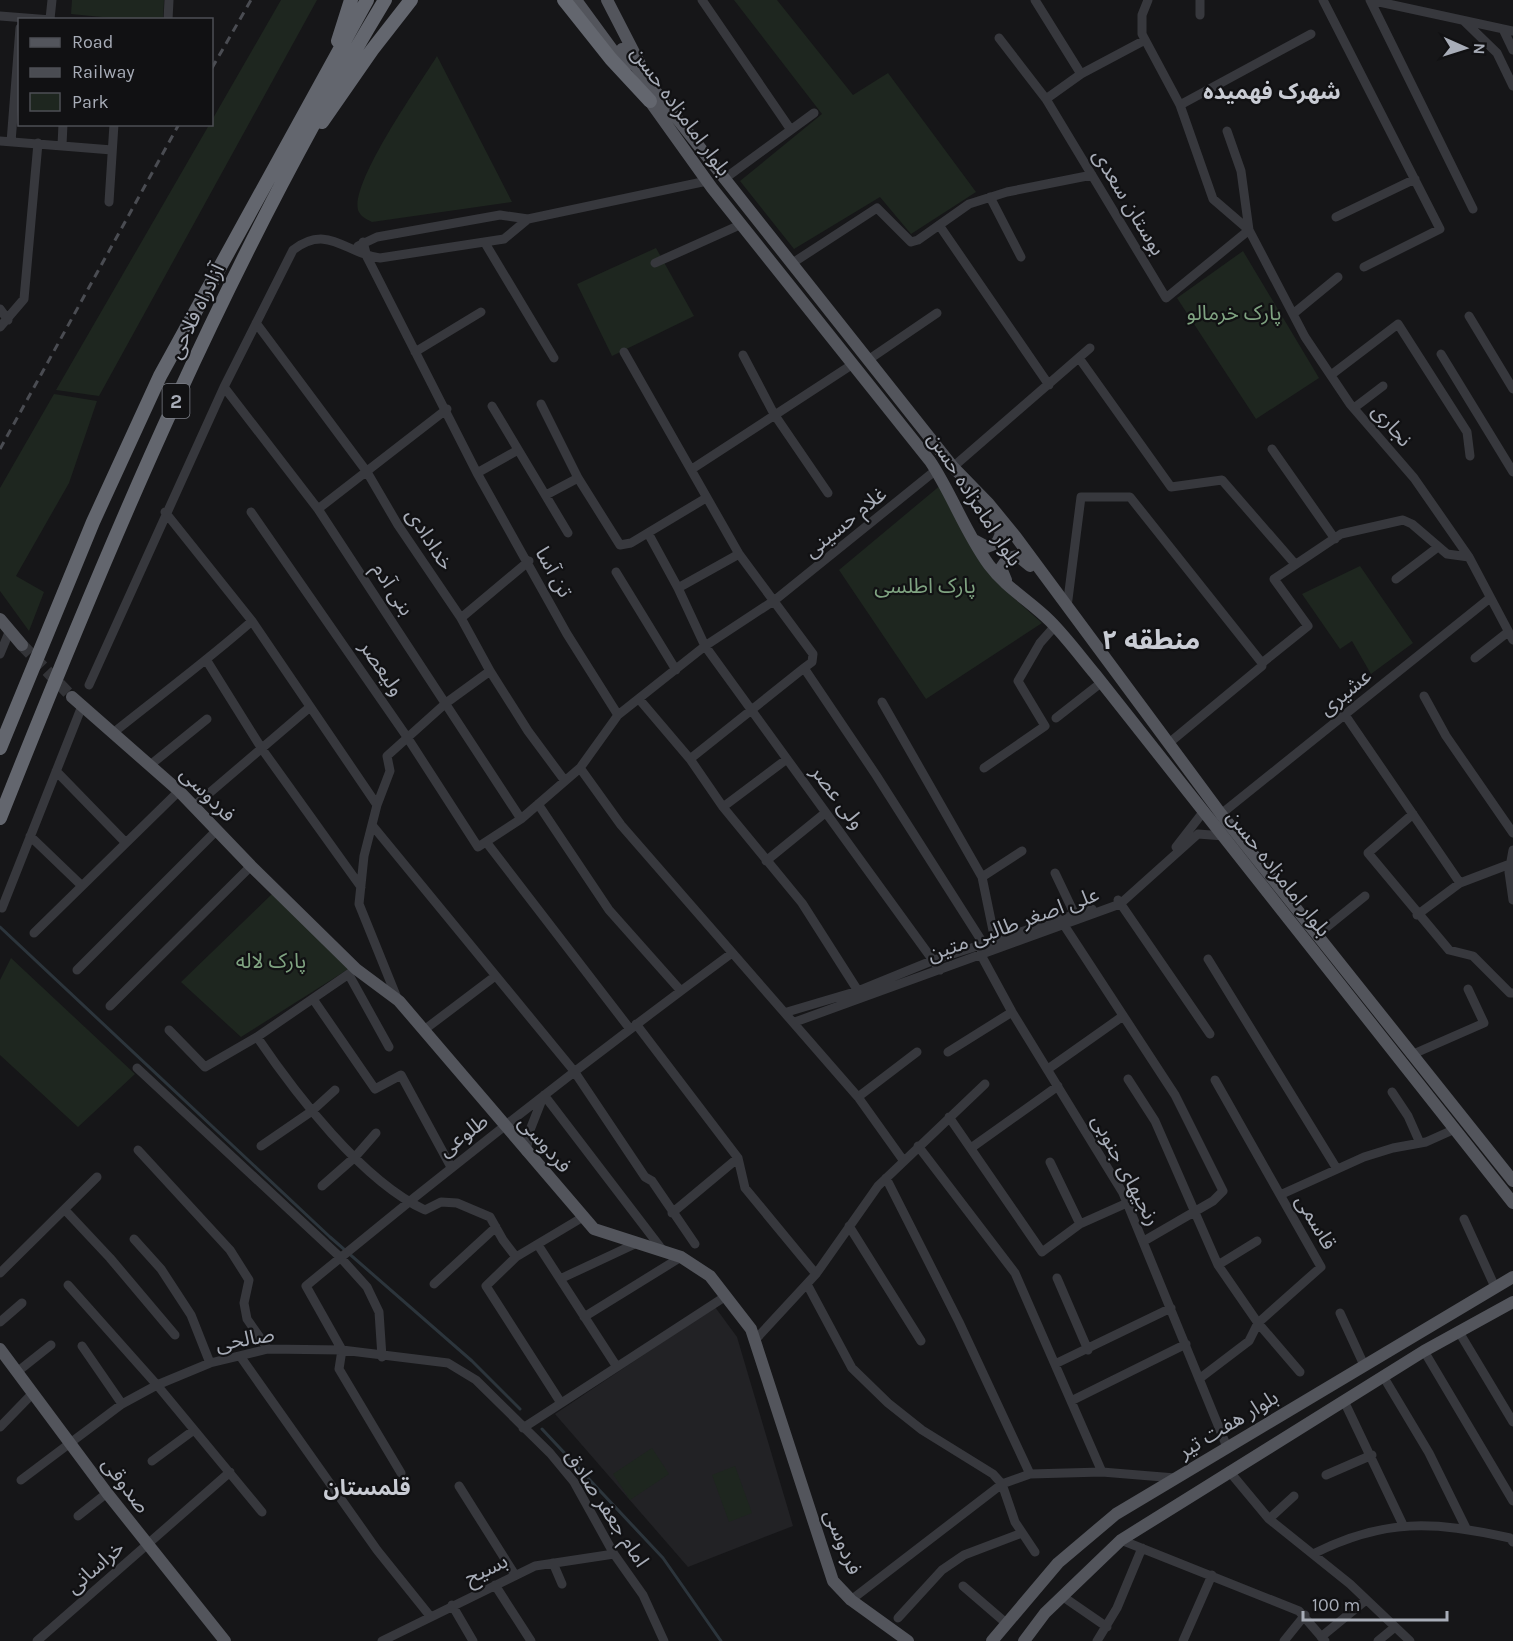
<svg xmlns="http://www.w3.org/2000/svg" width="1513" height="1641" font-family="Karla,'Noto Sans Arabic',sans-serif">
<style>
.built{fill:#222225}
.green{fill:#1e261f}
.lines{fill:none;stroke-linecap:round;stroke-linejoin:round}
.stream{stroke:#2c353c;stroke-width:3}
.major-tunnel{stroke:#333438;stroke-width:12;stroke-dasharray:12 6;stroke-linecap:butt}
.minor{stroke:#37383d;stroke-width:9}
.major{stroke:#53555c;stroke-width:12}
.highway{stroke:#63666e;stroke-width:14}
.rail{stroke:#4a4c52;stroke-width:3;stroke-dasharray:8 6;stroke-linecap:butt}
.labels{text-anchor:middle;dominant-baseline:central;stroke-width:4.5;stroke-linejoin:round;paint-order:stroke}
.shield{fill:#111113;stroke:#7b7e86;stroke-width:1.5}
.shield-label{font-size:20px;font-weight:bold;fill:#a8adb8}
.street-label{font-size:21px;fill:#a8adb8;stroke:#111113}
.park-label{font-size:21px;fill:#7fa381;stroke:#111113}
.neighbourhood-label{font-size:22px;font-weight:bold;fill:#c9ccd4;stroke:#111113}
.district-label{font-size:27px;font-weight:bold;fill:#c9ccd4;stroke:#111113}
</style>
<rect width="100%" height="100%" fill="#161618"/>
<path class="built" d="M715,1307L737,1337L793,1526L688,1567L555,1414Z"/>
<path class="green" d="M72,0H164L163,19H122L71,14Z
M281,0H317L99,396L56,390L209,125L212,124V120Z
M734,0H777L853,95L888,73L976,192L911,234L880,197L794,249L740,181L822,114Z
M437,56L512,202L372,222C366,219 360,216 358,210C351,181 420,84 437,56Z
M656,248L694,316L612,356L577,284Z
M1243,251L1319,378L1256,419L1177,298Z
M54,394L97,401L69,483L16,576L44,592L29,631L0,591V488Z
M942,484L962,529L998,584L1042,623L926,699L839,570Z
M1360,566L1413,643L1371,674L1352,641L1340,649L1302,594Z
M272,894L350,968L241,1037L181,982Z
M11,958L135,1074L78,1127L0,1055V980Z
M652,1448L669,1474L630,1500L613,1474Z
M735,1466L752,1513L729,1522L712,1475Z"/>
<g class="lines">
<path class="stream" d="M0,927L330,1237L472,1361L520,1409
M542,1429L663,1558L721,1641"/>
<path class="major-tunnel" d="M22,645L72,697"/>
<path class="minor" d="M702,0L791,130
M1035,0L1081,74
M1148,0L1142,15V34L1180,105L1213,199L1249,230
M1323,0L1440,229L1364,267
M1370,0L1473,209
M1370,0L1513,31
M1200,15V0
M0,16L51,20
M50,19L52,0
M168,20L169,0
M1464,21L1497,53L1513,86
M1503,29L1513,50
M999,38L1046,99L1166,298L1249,230
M1046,99L1081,74L1145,40
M1180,105L1311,34
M1227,131L1241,171L1249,230L1305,337L1350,404L1414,478L1469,557L1513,640
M0,141L112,150
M11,142L20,28
M62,145L63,124
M724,179L814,113
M990,197L1021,257
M109,202L114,124
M1336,217L1415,179
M939,225L1049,385
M363,242L367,257L477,473L567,634L618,715
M485,243L554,358
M358,246L377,237L500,215L528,219L707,181
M655,263L742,224
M791,264L877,208L911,242L918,240L969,204L1007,192L1092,175
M0,309L8,320
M1293,314L1338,277
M1469,316L1513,389
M256,323L367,472L398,525L461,618L490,671L528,731L565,781
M0,327L24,299L38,143
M415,352L481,312
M624,352L739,554L813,654L812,662L804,668L690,759
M1441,354L1513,472
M743,355L774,414L828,493
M1079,358L1171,487L1222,480L1295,564
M868,360L937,313
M1331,375L1398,324L1467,432L1470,456
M224,387L318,509L521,819
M541,404L578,478L620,545L631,543L706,498
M492,406L568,533
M1354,408L1383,386
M1272,449L1335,539
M953,467L1090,348
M692,469L853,364
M477,473L518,450
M546,495L578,478
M318,509L447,409
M165,512L252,621L377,805
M251,512L407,737L478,847L521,819L580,768L618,715L705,646L775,600L936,470
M648,533L678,588L705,646L940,970
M616,572L676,670
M1396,579L1438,547
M678,588L739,554
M1067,607L1081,497H1130L1262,663V666L1169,743
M461,618L529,561
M0,654L10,630
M1475,658L1508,632
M207,661L262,749L361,887
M1262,663L1308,626L1274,579L1341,534L1403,520L1412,524L1447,554L1469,557
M804,668L876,775L983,943L981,955L1012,1012L1123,1193L1227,1447
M89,685L224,387L293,250C328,223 346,254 380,258L504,239L528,219
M1424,696L1446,736L1513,833
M639,699L690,759L723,807L802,903L860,994
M882,702L982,877L996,945
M1345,715L1460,883
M1056,718L1102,682
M118,729C163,693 209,659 252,621
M149,766L207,719
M580,768L621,825L858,1097L903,1160
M984,768L1045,726L1018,681L1040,643L1055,626
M56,771L126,843
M538,804L609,910L681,991
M193,807L310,707
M723,807L787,759
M1221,814L1490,598
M1413,814L1368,853L1449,950L1473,956L1510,993H1513
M372,825L574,1071L645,1177L652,1181L695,1244
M30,836L81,885
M487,843L630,1029
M1176,847L1204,811
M1513,850L1509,872L1513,900
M766,861L825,813
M1055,873L1075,915
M982,877L1022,851
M1118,900L1210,1034
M2,908L82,706
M1417,915L1460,883L1510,864
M1062,922L1175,1095L1223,1191L1213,1201L1144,1241
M34,933L179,791
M1317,935L1365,896
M1208,959L1337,1169
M77,970L217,830
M349,975L389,1047
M397,998L359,904L364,856L377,805L390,771L387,756L446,703L490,671
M313,999L375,1089L401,1075L451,1167
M110,1006L251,866
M787,1012L858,991L934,960L1092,909
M795,1022L1120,904L1198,834L1224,836
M636,1024L738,1158L745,1188L816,1274
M169,1030L205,1067L257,1037L356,969
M424,1030L494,977
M257,1037C295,1093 362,1181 425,1210L441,1202L457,1203L490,1217L503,1240L516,1257
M948,1052L1012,1012
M1411,1055L1484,1023L1468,989
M137,1068L340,1257L367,1287L379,1312L382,1357
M1048,1069L1123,1016
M1128,1079L1155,1121L1218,1265L1258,1323L1300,1372
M1392,1092L1408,1116L1420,1143
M544,1095L664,1252
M858,1097L917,1052
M949,1117L1042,1252L1080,1224L1127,1203
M261,1146L312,1111L335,1090
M918,1146L1015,1273L1102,1472
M971,1148L1058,1086
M138,1150L230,1250L249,1280L244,1303L247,1319L268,1349
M526,1152L530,1130L543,1097
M1050,1162L1080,1224
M886,1178L959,1322L1030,1474
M322,1186L355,1157L376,1133
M1280,1195L1364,1157L1393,1148L1426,1142L1455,1129
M65,1210L110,1258L175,1335
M672,1213L738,1158
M1464,1219L1495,1287
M849,1226L921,1341
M134,1239L161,1269L191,1315L210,1363
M538,1245L617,1367
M1218,1265L1257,1241
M0,1273L97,1177
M1057,1278L1088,1350
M560,1279L637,1243
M434,1284L496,1227
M807,1284L852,1368L888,1403L922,1430L993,1474L1002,1484L1015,1522L1035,1552
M68,1285L157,1385L262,1512
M1340,1313L1364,1365
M584,1317L681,1257
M0,1322L22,1303
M1459,1332L1513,1422
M755,1340L816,1274L878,1186L985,1084
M82,1346L122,1404
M1424,1351L1513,1501
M240,1356L377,1550L430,1616
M1055,1364L1171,1308
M17,1372L51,1345
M1383,1376L1429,1453L1466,1528
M1199,1379L1249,1341L1258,1323L1321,1267L1215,1080
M1071,1401L1186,1344
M1344,1401L1403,1525
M561,1403L486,1286L516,1257L583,1217
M0,1427L33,1393
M523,1428L726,1296
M152,1461L194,1430
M1229,1471L1269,1519L1350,1584L1410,1641
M401,1473L339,1369L342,1350L306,1286C445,1171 587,1060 732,953
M1326,1475L1372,1455
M21,1480L122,1404L157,1385L210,1363L268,1349L342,1350L448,1363L476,1380L550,1453L574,1482L614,1554L643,1595L664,1641
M459,1486L515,1575
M78,1516L107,1493
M1269,1519L1294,1496
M1121,1540L1299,1611L1325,1641
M1313,1554C1385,1518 1433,1521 1510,1538L1513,1542
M553,1563L562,1584
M495,1585L531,1641
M963,1586L1006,1623
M1062,1596L1107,1627
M851,1600L1002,1484L1030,1474L1102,1472L1175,1478
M452,1605L473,1641
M898,1618L942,1570L964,1555L1022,1533
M1321,1637L1366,1600
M37,1641L230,1472
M382,1641L535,1566L614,1554
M1097,1641L1117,1608L1142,1548
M1183,1641L1212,1575
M1284,1641L1305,1615
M1378,1641L1395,1627"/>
<path class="major" d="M576,0L625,67
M607,0L641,66
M622,49L953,467L989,504L1016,537L1221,814L1513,1181
M644,93L712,188L930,461C952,494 965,532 989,565C1006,588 1030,601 1050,621C1066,637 1080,656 1095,674L1513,1203
M974,540L987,547L997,543L1001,534L995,517
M1006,580L1001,568L1008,558L1018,556L1030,566
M0,619L22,645
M72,697L179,791L251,866L356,969L399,1001L594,1229L681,1257L710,1276L751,1329L833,1581L851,1600L908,1641
M0,1349L107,1493L225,1641
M992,1641L1058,1563L1116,1514L1513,1277
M1024,1641L1045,1613L1121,1540L1424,1351L1513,1302"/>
<path class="highway" d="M564,0L611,59L650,101
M338,41L351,0
M322,122L372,50L411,0
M0,748L93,522L160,376L367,0
M0,818C111,538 229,258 385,0"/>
<path class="rail" d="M212,68L251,0
M0,449L179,124"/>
</g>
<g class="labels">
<rect class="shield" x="162.5" y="384" width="27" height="34" rx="4.5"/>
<g class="shield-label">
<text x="176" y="401">2</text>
</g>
<g class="street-label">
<text transform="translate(681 111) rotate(54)">بلوار امامزاده حسن</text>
<text transform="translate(1129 202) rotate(59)">بوستان سعدی</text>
<text transform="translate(196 311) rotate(-64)">آزادراه فلاحی</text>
<text transform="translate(1392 425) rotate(49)">نجاری</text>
<text transform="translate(975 499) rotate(57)">بلوار امامزاده حسن</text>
<text transform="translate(845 522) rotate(-39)">غلام حسینی</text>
<text transform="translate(430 539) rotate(57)">خدادادی</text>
<text transform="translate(554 572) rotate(61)">تن آسا</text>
<text transform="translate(393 589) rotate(57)">بنی آدم</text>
<text transform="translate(382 668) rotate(56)">ولیعصر</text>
<text transform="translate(1345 692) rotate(-39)">عشیری</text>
<text transform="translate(208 794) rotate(45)">فردوسی</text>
<text transform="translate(838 797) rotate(53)">ولی عصر</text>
<text transform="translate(1279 873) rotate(52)">بلوار امامزاده حسن</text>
<text transform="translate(1013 924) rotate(-20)">علی اصغر طالبی متین</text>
<text transform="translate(463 1135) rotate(-37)">طلوعی</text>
<text transform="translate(545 1144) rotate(49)">فردوسی</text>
<text transform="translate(1126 1170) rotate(62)">رنجیهای جنوبی</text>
<text transform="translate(1316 1222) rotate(60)">قاسمی</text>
<text transform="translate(245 1339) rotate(-10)">صالحی</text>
<text transform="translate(1228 1424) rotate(-31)">بلوار هفت تیر</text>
<text transform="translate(126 1485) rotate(53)">صدوقی</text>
<text transform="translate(607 1508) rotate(57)">امام جعفر صادق</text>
<text transform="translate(843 1542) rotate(68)">فردوسی</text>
<text transform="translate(95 1567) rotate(-41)">خراسانی</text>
<text transform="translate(486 1569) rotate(-26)">بسیح</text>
</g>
<g class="park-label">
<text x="1234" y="313">پارک خرمالو</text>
<text x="925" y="586">پارک اطلسی</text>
<text x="271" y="961">پارک لاله</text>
</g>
<g class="neighbourhood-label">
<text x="1272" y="92">شهرک فهمیده</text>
<text x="367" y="1488">قلمستان</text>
</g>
<g class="district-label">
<text x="1151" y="640">منطقه ۲</text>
</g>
</g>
<rect x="18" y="18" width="195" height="108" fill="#111113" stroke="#4d4f55" stroke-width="1.5"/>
<rect x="30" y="38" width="30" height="9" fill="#53555c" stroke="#4d4f55" stroke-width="1.5"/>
<text x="72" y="48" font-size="18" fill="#a8adb8">Road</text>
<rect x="30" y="68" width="30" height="9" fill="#4a4c52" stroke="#4d4f55" stroke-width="1.5"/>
<text x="72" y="78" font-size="18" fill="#a8adb8">Railway</text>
<rect x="30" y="93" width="30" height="18" fill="#1e261f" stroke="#4d4f55" stroke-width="1.5"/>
<text x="72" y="108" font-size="18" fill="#a8adb8">Park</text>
<g transform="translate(1465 48) rotate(93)" stroke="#111113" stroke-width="4.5" paint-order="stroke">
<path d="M0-4.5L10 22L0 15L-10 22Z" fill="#a8adb8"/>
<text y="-9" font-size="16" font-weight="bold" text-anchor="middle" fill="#a8adb8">N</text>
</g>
<path d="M1303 1611v9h144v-9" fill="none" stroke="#a8adb8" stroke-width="3"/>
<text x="1312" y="1611" font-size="18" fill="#a8adb8" stroke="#111113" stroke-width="4.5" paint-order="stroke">100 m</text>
</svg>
